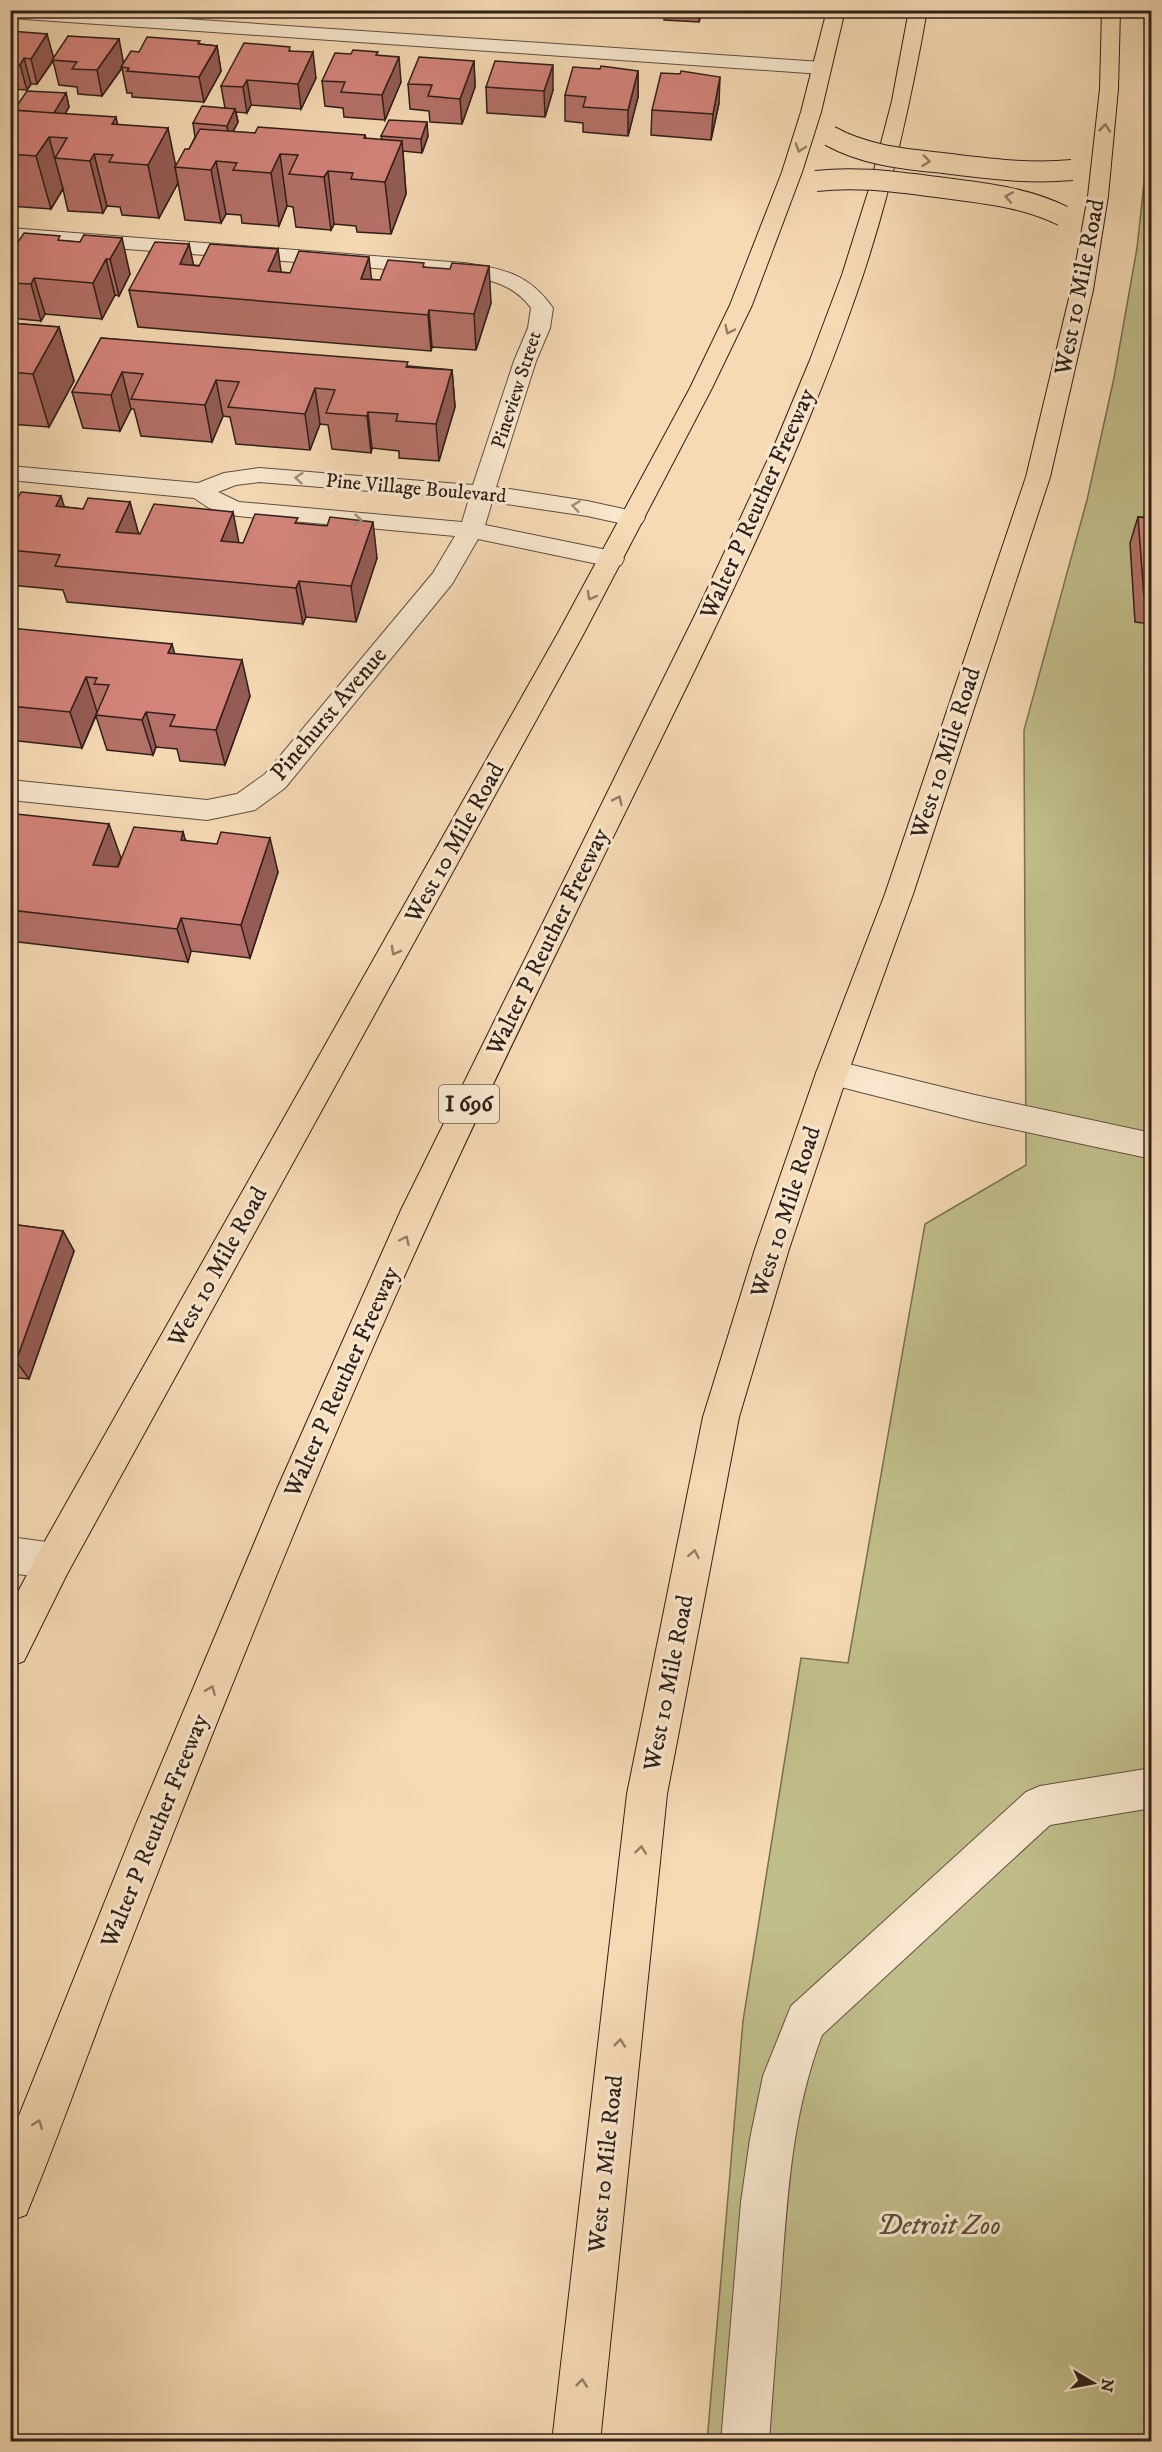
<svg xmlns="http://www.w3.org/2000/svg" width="1162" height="2452" font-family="'IM FELL DW Pica',serif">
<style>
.green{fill:#c0be8a;stroke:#786f52;stroke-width:1.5}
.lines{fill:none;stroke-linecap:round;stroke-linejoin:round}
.minor-casing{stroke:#604e40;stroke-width:2}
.major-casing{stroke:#2f201a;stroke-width:2}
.highway-casing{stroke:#2f201a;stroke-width:2}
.minor{fill:#f8e7ce;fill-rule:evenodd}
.major{fill:#f5dab4;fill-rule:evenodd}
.highway{fill:#f5dab4;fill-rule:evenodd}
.major-bridge-casing{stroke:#2f201a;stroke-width:22;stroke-linecap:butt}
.major-bridge{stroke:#f5dab4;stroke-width:20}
.wall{fill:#b57169;stroke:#2f201a;stroke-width:1.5}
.shaded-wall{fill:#945c55;stroke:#2f201a;stroke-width:1.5}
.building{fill:#d3837a;stroke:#2f201a;stroke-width:1.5}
.oneway{stroke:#927d67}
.oneway2{stroke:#9e8d7d}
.labels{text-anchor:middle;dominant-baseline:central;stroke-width:6;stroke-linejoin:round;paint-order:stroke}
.far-street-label{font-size:20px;fill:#2f201a;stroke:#f8e7ce}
.shield{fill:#f8e7ce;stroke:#6b5c50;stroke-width:1.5}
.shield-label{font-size:22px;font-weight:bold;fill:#2f201a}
.street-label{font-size:24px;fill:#2f201a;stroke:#f8e7ce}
.near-park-label{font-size:28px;font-style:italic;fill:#5a4f3c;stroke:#f8e7ce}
</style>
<rect width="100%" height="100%" fill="#f5dab4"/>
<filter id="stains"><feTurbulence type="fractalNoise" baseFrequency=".00333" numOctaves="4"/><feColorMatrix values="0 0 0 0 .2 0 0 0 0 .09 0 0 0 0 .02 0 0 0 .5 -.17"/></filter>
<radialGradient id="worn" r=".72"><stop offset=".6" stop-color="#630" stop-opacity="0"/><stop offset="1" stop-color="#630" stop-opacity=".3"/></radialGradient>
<path class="green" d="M1151,69V2441L707,2442L743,2021L801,1658L848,1663L925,1224L1026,1165L1024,730L1087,500L1114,378L1137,248L1150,127Z"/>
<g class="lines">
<defs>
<path id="minor" d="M10,10H52L822,62L829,64L831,68L829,72L822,74L10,18Z
M10,228L464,263C504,269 528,273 553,308L550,328L536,361L496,487L587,501L642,513L645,518L642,523L633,526L587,516L492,502L485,525L612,551L621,553L624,559L621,565L612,567L478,539L452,584L285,788L255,810L207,820L10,800V780L207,800L237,794L265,774L433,573L455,536L237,516L209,508L194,498L10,480V466L198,483L224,473L259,468L473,485L514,361L528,328L531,308C514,285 492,280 464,275L10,240ZM259,482L469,499L462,522L239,502L218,492L236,485Z
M832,1060L975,1095L1152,1133V1159L975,1121L821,1082L816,1073L821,1064Z
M10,1537L54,1543L67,1548L73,1561L67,1574L54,1579L10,1573Z
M1152,1768V1808L1050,1825L822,2035C793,2112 788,2187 782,2268C778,2326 773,2384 769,2442H721L741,2202L750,2139L763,2076L791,2006L1026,1792L1040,1786Z"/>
<path id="major" d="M827,10H845L821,112L802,172L752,305L712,388L584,633L67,1574L24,1661L10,1667V1607L41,1548L558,633L690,388L730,305L782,172L801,112Z
M1102,10H1120L1118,89L1108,196L1093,290L1050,477L913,894L848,1073L789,1249L739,1417L667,1794L600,2442H552L627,1794L703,1417L755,1249L816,1073L885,894L1026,477L1071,290L1088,196L1100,89Z"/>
<path id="highway" d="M909,10H927C911,101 891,191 862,278C809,434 738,582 666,729C589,887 510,1044 437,1204C325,1448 226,1697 129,1946C94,2035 63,2126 26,2215L10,2221V2138L136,1824L277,1489L401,1210L698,609L775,444L810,360L842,275L869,189L892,101Z"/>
</defs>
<use href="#minor" class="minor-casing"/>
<use href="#major" class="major-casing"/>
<use href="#highway" class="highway-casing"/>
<use href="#minor" class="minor"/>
<use href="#major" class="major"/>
<use href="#highway" class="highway"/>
<defs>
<path id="major-bridge" d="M830,136C868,157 909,159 951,164C992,169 1031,174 1072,170
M816,181C857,176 896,182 937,187C980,193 1023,196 1063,216"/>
</defs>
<use href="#major-bridge" class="major-bridge-casing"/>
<use href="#major-bridge" class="major-bridge"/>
</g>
<path class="wall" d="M551,10H578V12Z
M611,10H651L649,17L611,14Z
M664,10H702L699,22L664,20Z
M10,31L53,58L124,63L139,52L200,44L217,46L221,71L204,102L132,97V93H127L122,68L102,96L78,94L77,87L59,85L53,61L37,84H31L27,90L10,89Z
M291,51L316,78L301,109L251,105L247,113L236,112L238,122L233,132L255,133L365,135L366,139L382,140L381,136H428L422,153L403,151L406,194L391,234L357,232L356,226L334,224L331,230L296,227L293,207L287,206L279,226L242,223L241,215L226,214L221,223L185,220L178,183L159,218L122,215L120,207L107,206L103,213L68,211L63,189L51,209L10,206V110H14L66,93L69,107L65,114L117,124L176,165L189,149L195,137L193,123L225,108L221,86Z
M378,56L401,82L385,120L344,117L343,108L325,106L322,81Z
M474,61L475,87L462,124L430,122L429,111L410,109L408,84Z
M638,71V97L628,136L583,132V123L565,121V95Z
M486,87L553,90L545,117L487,113Z
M719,103L711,140L651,135L652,110Z
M84,235L130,274L119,296L115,295L102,319L45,314L41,321L10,318V251L61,241L80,242Z
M189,244L193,265L380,280L425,267L491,303L476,350L432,347L431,351L138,327L129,290Z
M10,323L59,327L74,381L49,427L10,424Z
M101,338L452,370L455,407L439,461L399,458V451L372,448L371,453L332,449L328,425L320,424L310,450L236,444L230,417L223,416L212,442L141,436L134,409H131L120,431L83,428L72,392Z
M130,502L138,533L243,543L299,524L377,558L356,622L306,617L303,624L67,602L63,590L10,585V512L65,507L83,509Z
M1138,517L1152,518V624L1135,622L1130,543Z
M10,628L175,654L250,696L225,765L180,761L177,749L156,747L153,755L107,750L96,716L82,748L10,740Z
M10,828L121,858L118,867L183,832L185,840L278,872L250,958L191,951L188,962L10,941Z
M10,1224L63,1231L74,1251L29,1379L10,1377Z"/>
<path class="shaded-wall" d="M700,10H702L699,22Z
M47,34L54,59L37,84L31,59Z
M119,39L124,65L102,96L97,70Z
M217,46L221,71L204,102L199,77Z
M313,52L316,78L301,109L298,84Z
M399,57L401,82L385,120L382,95Z
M24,58L31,84L27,90L20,65Z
M474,61L475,87L462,124L460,99Z
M553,65V90L545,117L544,91Z
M638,71V97L628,136V110Z
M720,77L719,103L711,140L713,114Z
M247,80L251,105L247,113L243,87Z
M66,93L69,107L57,127L53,113Z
M235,109L238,122L229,139L227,126Z
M116,117L126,163L112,124Z
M427,122L428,136L422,153L421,139Z
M168,128L176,167H175L178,183L159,218L148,165Z
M49,137L63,189L51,209L36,156Z
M402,141L406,194L391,234L385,182Z
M94,154L107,206L103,213L90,161Z
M280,154L287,206L279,226L271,173Z
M216,161L226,214L221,223L211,170Z
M328,171L334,224L331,230L324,177Z
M122,238L130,274L119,296L110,259Z
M189,244L197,281L180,264Z
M278,249L283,286L268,271Z
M369,257L373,293L361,279Z
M106,259L115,295L102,319L93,283Z
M489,266L491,303L476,350L474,314Z
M34,278L45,314L41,321L31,284Z
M429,310L432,347L431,351L428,315Z
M59,327L74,381L49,427L33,374Z
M452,370L455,407L439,461L436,424Z
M122,372L131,409L120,431L111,395Z
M216,380L223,416L212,442L205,405Z
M315,388L320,424L310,450L305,414Z
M368,412L372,448L371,453L367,416Z
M61,496L72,532L56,506Z
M130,502L140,539L116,532Z
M233,512L240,548L221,541Z
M373,522L377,558L356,622L351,586Z
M299,581L306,617L303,624L296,588Z
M172,644L182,680L168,653Z
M242,660L250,696L225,765L216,730Z
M86,677L97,712L82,748L70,712Z
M146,712L156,747L153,755L142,720Z
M109,824L121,858L105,898L93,865Z
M183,832L193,867L181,840Z
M270,838L278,872L250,958L241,925Z
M181,918L191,951L188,962L177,929Z
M63,1231L74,1251L29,1379L16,1361Z"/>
<path class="building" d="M10,31L47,34L31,59L24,58L20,65L10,64Z
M68,36L119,39L97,70L72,69L77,62L52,60Z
M147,37L200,41L198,44L217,46L199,77L127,71L129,68L121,67L131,51L139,52Z
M244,43L290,47L289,51L313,52L298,84L247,80L243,87L221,86Z
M353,50L378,52L376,55L399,57L382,95L341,92L345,82L322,81L335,53L351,54Z
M419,57L474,61L460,99L428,96L432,85L408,84Z
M495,61L553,65L544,91L486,87Z
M601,66L638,71L628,110L583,107L586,97L565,95L573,67L600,69Z
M681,71L720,77L713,114L652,110L661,73L680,74Z
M27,91L66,93L54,113L14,110Z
M202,106L235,109L227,126L193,123Z
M10,110L116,117L112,124L168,128L148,165L109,162L113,155L94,154L90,161L55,158L67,138L49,137L36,156L10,154Z
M389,120L427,122L421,139L381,136Z
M258,127L365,135L364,138L402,141L385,182L351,179L353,173L328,171L324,177L289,174L298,155L280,154L271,173L233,170L237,163L216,161L211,170L175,167L185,149H189L200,129L255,133Z
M24,233L60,236L58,240L80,242L84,235L122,238L110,259H106L93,283L34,278L31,284L10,283V251H12Z
M155,242L189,244L180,264L199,266L210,244L278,249L268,271L290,273L299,251L369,257L361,279L380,280L388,260L424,263L423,267L450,269L452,263L489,266L474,314L429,310L428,315L129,290Z
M10,323L59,327L33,374L10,372Z
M101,338L408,362L406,367L452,370L436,424L396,421L398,414L368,412L367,416L326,413L335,390L315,388L305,414L228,407L239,382L216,380L205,405L131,399L143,374L122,372L111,395L72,392Z
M21,492L61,496L56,506L83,509L88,498L130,502L116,532L140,534L154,504L233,512L221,541L243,543L255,514L298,518L295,523L327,526L330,517L373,522L351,586L299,581L296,588L55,566L60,555L10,550V512Z
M1138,517L1152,518V597H1144Z
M10,628L172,644L168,653L242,660L216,730L170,726L175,715L146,712L142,720L96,715L109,685L94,684L97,678L86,677L70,712L10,706Z
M16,814L109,824L93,865L118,867L134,827L183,832L181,840L217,844L221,832L270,838L241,925L181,918L177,929L10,910V828Z
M10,1224L63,1231L16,1361L10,1360Z"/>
<defs><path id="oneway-chevron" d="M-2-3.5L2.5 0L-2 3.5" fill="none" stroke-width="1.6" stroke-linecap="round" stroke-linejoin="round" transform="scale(1.5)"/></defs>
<g class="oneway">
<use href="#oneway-chevron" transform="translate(1105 128) rotate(-84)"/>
<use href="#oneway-chevron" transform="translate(800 148) rotate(108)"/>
<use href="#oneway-chevron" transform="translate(926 161) rotate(7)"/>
<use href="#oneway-chevron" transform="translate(1009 197) rotate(-170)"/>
<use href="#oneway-chevron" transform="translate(729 330) rotate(115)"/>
<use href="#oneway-chevron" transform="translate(591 596) rotate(119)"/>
<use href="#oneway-chevron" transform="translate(618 800) rotate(-64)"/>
<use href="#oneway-chevron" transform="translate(395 951) rotate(119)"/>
<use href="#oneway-chevron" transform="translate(405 1240) rotate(-65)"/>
<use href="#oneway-chevron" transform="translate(694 1554) rotate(-79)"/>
<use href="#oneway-chevron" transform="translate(211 1690) rotate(-68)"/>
<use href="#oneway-chevron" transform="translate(641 1850) rotate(-84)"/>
<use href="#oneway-chevron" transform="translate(620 2043) rotate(-84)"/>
<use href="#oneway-chevron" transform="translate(38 2124) rotate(-69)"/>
<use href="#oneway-chevron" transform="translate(582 2383) rotate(-84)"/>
</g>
<g class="oneway2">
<use href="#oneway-chevron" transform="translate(299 478) rotate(-175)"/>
<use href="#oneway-chevron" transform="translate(576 506) rotate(-172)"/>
<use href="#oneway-chevron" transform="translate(358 520) rotate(5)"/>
</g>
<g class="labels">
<g class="far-street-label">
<text transform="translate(517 390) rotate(-72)">Pineview Street</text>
<text transform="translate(416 489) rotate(5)">Pine Village Boulevard</text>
</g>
<rect class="shield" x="439" y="1085" width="60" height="38" rx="4.5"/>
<g class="shield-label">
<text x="469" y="1104">I 696</text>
</g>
<g class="street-label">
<text transform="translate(1080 287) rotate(-79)">West 10 Mile Road</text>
<text transform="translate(758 504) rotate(-66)">Walter P Reuther Freeway</text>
<text transform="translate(329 714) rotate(-50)">Pinehurst Avenue</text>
<text transform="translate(946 753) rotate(-72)">West 10 Mile Road</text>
<text transform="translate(455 843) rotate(-61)">West 10 Mile Road</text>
<text transform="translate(548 942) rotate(-64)">Walter P Reuther Freeway</text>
<text transform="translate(786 1212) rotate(-72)">West 10 Mile Road</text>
<text transform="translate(218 1267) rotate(-61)">West 10 Mile Road</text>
<text transform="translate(342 1382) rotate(-66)">Walter P Reuther Freeway</text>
<text transform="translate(669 1683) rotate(-79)">West 10 Mile Road</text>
<text transform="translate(155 1831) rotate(-68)">Walter P Reuther Freeway</text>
<text transform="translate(606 2164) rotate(-84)">West 10 Mile Road</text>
</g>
<g class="near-park-label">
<text x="939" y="2225">Detroit Zoo</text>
</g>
</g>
<rect width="1162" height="2452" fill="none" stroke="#f5dab4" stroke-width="36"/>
<rect x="12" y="12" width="1138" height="2428" fill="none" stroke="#2f201a" stroke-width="3"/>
<rect x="18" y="18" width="1126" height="2416" fill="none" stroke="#2f201a" stroke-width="1.5"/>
<g transform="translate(1093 2383) rotate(100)" stroke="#f8e7ce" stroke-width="4.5" paint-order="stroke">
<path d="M0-4.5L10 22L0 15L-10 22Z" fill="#2f201a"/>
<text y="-9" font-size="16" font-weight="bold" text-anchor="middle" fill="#2f201a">N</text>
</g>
<rect width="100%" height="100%" filter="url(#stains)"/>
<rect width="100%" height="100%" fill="url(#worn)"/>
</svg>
